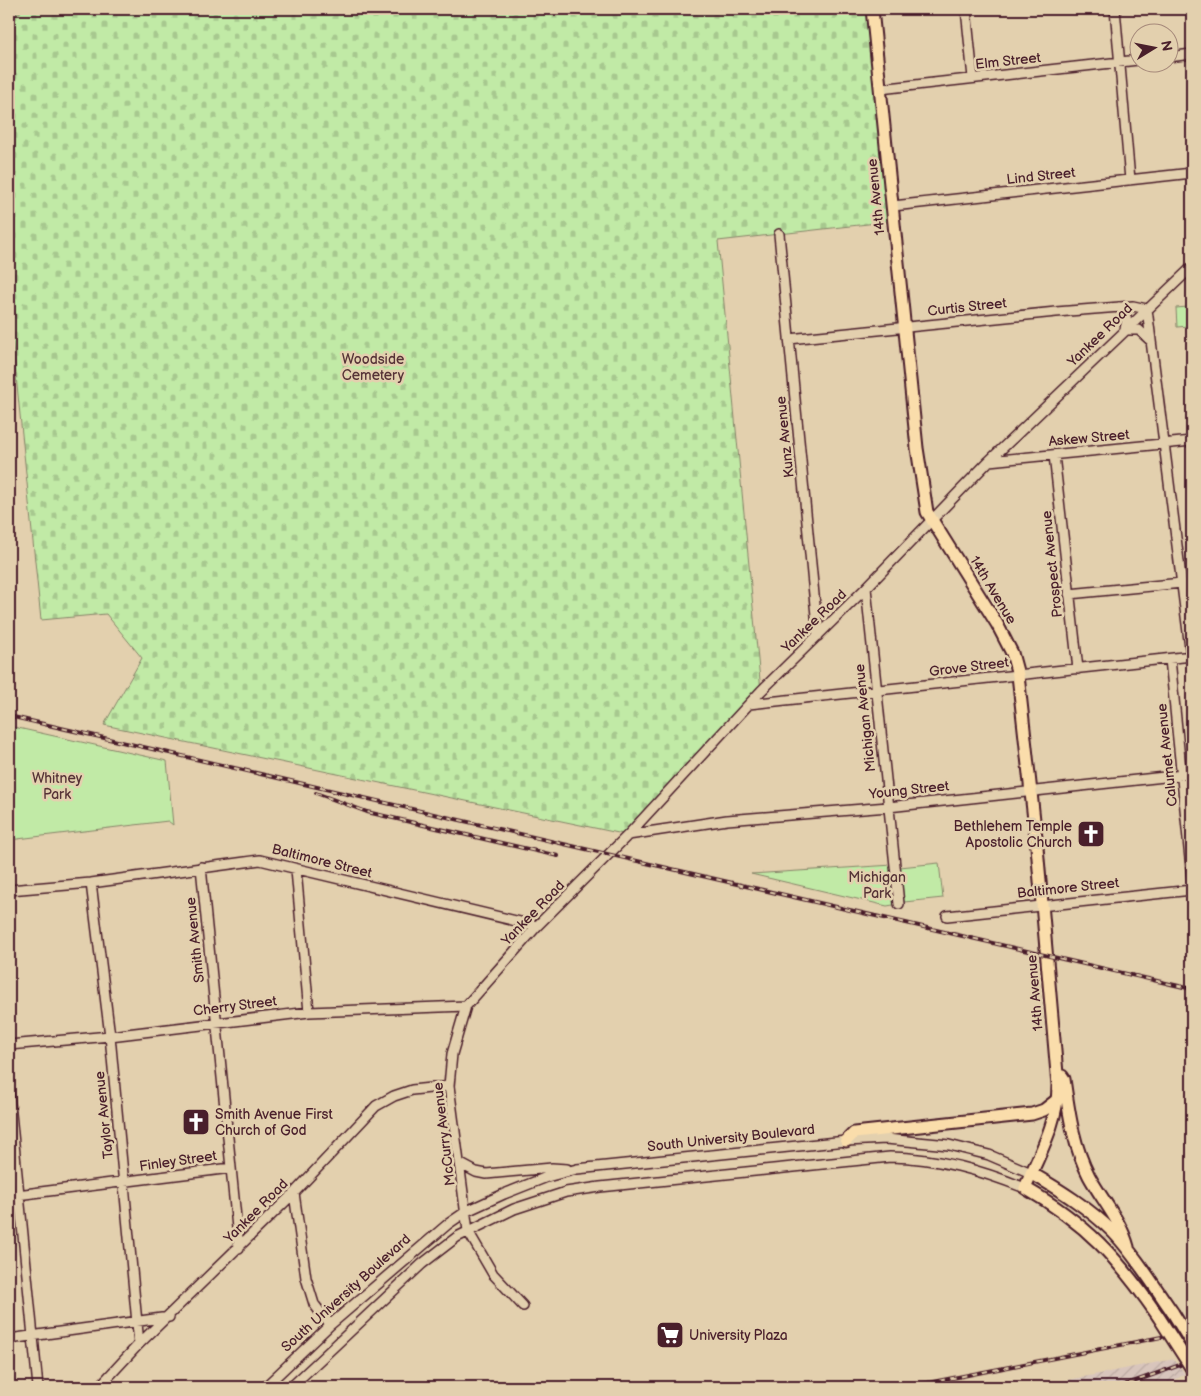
<svg xmlns="http://www.w3.org/2000/svg" width="1201" height="1396" font-family="'Balsamiq Sans',sans-serif">
<style>
.industrial{fill:url(#industrial-furrows)}
.cemetery{fill:url(#cemetery-stones);stroke:#868468}
.park{fill:#c1eaa6;stroke:#868468}
.lines{fill:none;stroke-linecap:round;stroke-linejoin:round}
.minor-casing{stroke:#4a1f2b;stroke-width:12}
.major-casing{stroke:#4a1f2b;stroke-width:15}
.minor{stroke:#e3d0ae;stroke-width:9}
.major{stroke:#faddab;stroke-width:11}
.rail-casing{stroke:#4a1f2b;stroke-width:4}
.rail{stroke:#e3d0ae;stroke-width:2;stroke-dasharray:5.5;stroke-linecap:butt}
.major-bridge-casing{stroke:#4a1f2b;stroke-width:15;stroke-linecap:butt}
.major-bridge{stroke:#faddab;stroke-width:11}
.labels{text-anchor:middle;dominant-baseline:central;stroke-width:5;stroke-linejoin:round;paint-order:stroke}
.street-label{font-size:14px;fill:#4a1f2b;stroke:#e3d0ae}
.park-label{font-size:14px;fill:#563337;stroke:#e3d0ae}
.poi-label{font-size:14px;fill:#4a1f2b;stroke:#e3d0ae;text-anchor:start}
</style>
<defs>
<pattern id="industrial-furrows" width="10" height="10" patternUnits="userSpaceOnUse" patternTransform="scale(1.25)"><rect width="10" height="10" fill="#d8c5bc"/><path d="M-1 1l2-2M0 10L10 0M9 11l2-2" fill="none" stroke="#bba9a2"/></pattern>
<pattern id="cemetery-stones" width="16" height="16" patternUnits="userSpaceOnUse" patternTransform="scale(1.25)"><rect width="16" height="16" fill="#c1eaa6"/><path d="M2 7V4a2 2 0 0 1 4 0v3zM10 15v-3a2 2 0 0 1 4 0v3z" fill="#a7c88f"/></pattern>
</defs>
<rect width="100%" height="100%" fill="#e3d0ae"/>
<filter id="ink" filterUnits="userSpaceOnUse"><feTurbulence type="fractalNoise" baseFrequency=".02" numOctaves="2"/><feDisplacementMap in="SourceGraphic" scale="10" xChannelSelector="R" yChannelSelector="G"/><feConvolveMatrix kernelMatrix="1 2 1 2 8 2 1 2 1" color-interpolation-filters="sRGB"/></filter>
<g filter="url(#ink)">
<path class="industrial" d="M1174,1359L1185,1374L1163,1387H1033Z"/>
<path class="cemetery" d="M20,9H872L894,221L718,241L761,691L628,835L104,725L142,658L106,614L41,620L9,307V13H20Z"/>
<path class="park" d="M1188,307L1189,326L1177,327L1176,308Z
M9,726L167,761L173,825L168,821L9,840Z
M939,863L943,898L904,902L900,867Z
M893,865L899,904L887,906L751,874Z"/>
<g class="lines">
<defs>
<path id="minor" d="M966,9L973,78
M1115,9L1130,180
M1168,57L1192,54
M880,89L1138,60
M893,206L1192,173
M779,234L818,636
M1119,307C1128,314 1127,319 1125,330
M1147,309L1191,656
M1125,330H1139L1151,341
M789,339L1056,312L1133,306L1147,309
M1054,455L1078,669
M989,461L1192,441
M866,588L899,904
M1069,594L1182,583
M1170,659L1192,879
M749,704L1192,656
M628,835L727,820L888,807L1192,774
M201,867L239,1248
M296,870L309,1012
M91,883L110,1036L139,1344
M9,890L91,883L260,860L537,926
M947,916L1192,890
M9,1045L110,1036L309,1012L466,1006
M9,1093L38,1387
M461,1164L476,1172L486,1174L552,1168L567,1169
M294,1193L306,1278L314,1304L330,1325
M9,1196L231,1168
M523,1306L493,1274L468,1231L449,1086L452,1054L466,1006L537,926L628,835L761,691L866,588L989,461L1192,267
M9,1339L169,1317
M99,1387L139,1344L294,1193L376,1106L394,1096L412,1090L449,1086
M265,1387L330,1325L448,1224L467,1211L504,1194L547,1177L577,1169L846,1141L886,1139L949,1145L989,1155L1031,1173
M291,1387L422,1264L457,1237L514,1209L566,1192L600,1187L890,1157C938,1158 980,1170 1025,1188"/>
<path id="major" d="M872,9L917,448L927,512L997,624L1012,653L1018,675L1037,847L1058,1085C1058,1123 1039,1154 1025,1188C1086,1223 1118,1258 1158,1316
M1062,1076L1064,1079C1069,1113 1073,1145 1089,1176C1102,1200 1121,1221 1128,1247
M846,1141L854,1133L1032,1114L1044,1110L1058,1099
M1031,1173C1060,1190 1089,1208 1113,1232C1136,1256 1154,1286 1173,1313"/>
</defs>
<use href="#minor" class="minor-casing"/>
<use href="#major" class="major-casing"/>
<use href="#minor" class="minor"/>
<use href="#major" class="major"/>
<defs>
<path id="rail" d="M9,716L1192,989
M316,793L367,812L558,856
M907,1387L1192,1331
M1119,1387L1180,1365"/>
</defs>
<use href="#rail" class="rail-casing"/>
<use href="#rail" class="rail"/>
<defs>
<path id="major-bridge" d="M1173,1313L1192,1344
M1158,1316L1192,1369"/>
</defs>
<use href="#major-bridge" class="major-bridge-casing"/>
<use href="#major-bridge" class="major-bridge"/>
</g>
</g>
<defs>
<symbol id="church-square" viewBox="-11 -11 22 22"><rect x="-9" y="-9" width="18" height="18" rx="4" fill="#4a1f2b" stroke="#e3d0ae"/><path d="M-1.2-6h2.4v3.5h3.3v2.4h-3.3V6h-2.4V-.1h-3.3v-2.4h3.3Z" fill="#fff"/></symbol>
<symbol id="supermarket-square" viewBox="-11 -11 22 22"><rect x="-9" y="-9" width="18" height="18" rx="4" fill="#4a1f2b" stroke="#e3d0ae"/><path d="M-6-5.5h2.5l.6 2H6L4.5 2H-2.5L-4.4-4H-6ZM-1.5 3.2a1.3 1.3 0 1 0 .1 0ZM3 3.2a1.3 1.3 0 1 0 .1 0Z" fill="#fff"/></symbol>
</defs>
<g fill-rule="evenodd">
<use href="#church-square" x="1075" y="818" width="32" height="32"/>
<use href="#church-square" x="180" y="1106" width="32" height="32"/>
<use href="#supermarket-square" x="654" y="1319" width="32" height="32"/>
</g>
<g class="labels">
<g class="street-label">
<text transform="translate(1008 61) rotate(-6)">Elm Street</text>
<text transform="translate(1041 176) rotate(-6)">Lind Street</text>
<text transform="translate(876 197) rotate(-96)">14th Avenue</text>
<text transform="translate(967 307) rotate(-6)">Curtis Street</text>
<text transform="translate(1100 335) rotate(-44)">Yankee Road</text>
<text transform="translate(785 437) rotate(-96)">Kunz Avenue</text>
<text transform="translate(1089 438) rotate(-5)">Askew Street</text>
<text transform="translate(1052 564) rotate(-96)">Prospect Avenue</text>
<text transform="translate(993 590) rotate(59)">14th Avenue</text>
<text transform="translate(814 621) rotate(-44)">Yankee Road</text>
<text transform="translate(969 667) rotate(-7)">Grove Street</text>
<text transform="translate(865 718) rotate(-96)">Michigan Avenue</text>
<text transform="translate(1167 755) rotate(-96)">Calumet Avenue</text>
<text transform="translate(909 790) rotate(-6)">Young Street</text>
<text transform="translate(322 861) rotate(14)">Baltimore Street</text>
<text transform="translate(1068 888) rotate(-6)">Baltimore Street</text>
<text transform="translate(533 913) rotate(-46)">Yankee Road</text>
<text transform="translate(195 940) rotate(-96)">Smith Avenue</text>
<text transform="translate(1035 993) rotate(-95)">14th Avenue</text>
<text transform="translate(235 1006) rotate(-7)">Cherry Street</text>
<text transform="translate(104 1115) rotate(-96)">Taylor Avenue</text>
<text transform="translate(444 1134) rotate(-97)">McCurry Avenue</text>
<text transform="translate(731 1138) rotate(-6)">South University Boulevard</text>
<text transform="translate(178 1161) rotate(-8)">Finley Street</text>
<text transform="translate(256 1211) rotate(-45)">Yankee Road</text>
<text transform="translate(346 1293) rotate(-42)">South University Boulevard</text>
</g>
<g class="park-label">
<text x="373" y="359">Woodside<tspan x="373" dy="16">Cemetery</tspan></text>
<text x="57" y="778">Whitney<tspan x="57" dy="16">Park</tspan></text>
<text x="877" y="877">Michigan<tspan x="877" dy="16">Park</tspan></text>
</g>
<g class="poi-label">
<text x="1072" y="826" text-anchor="end">Bethlehem Temple<tspan x="1072" dy="16">Apostolic Church</tspan></text>
<text x="215" y="1114">Smith Avenue First<tspan x="215" dy="16">Church of God</tspan></text>
<text x="689" y="1335">University Plaza</text>
</g>
</g>
<rect width="1201" height="1396" fill="none" stroke="#e3d0ae" stroke-width="30"/>
<rect x="15" y="15" width="1171" height="1366" fill="none" stroke="#4a1f2b" stroke-width="2" filter="url(#ink)"/>
<g transform="translate(1154 48) rotate(80)"><circle r="24" fill="#e3d0ae" stroke="#a6897a"/>
<path d="M0-4L9 19L0 12L-9 19Z" fill="#4a1f2b"/>
<text y="-8" font-size="14" font-weight="bold" text-anchor="middle" fill="#4a1f2b">N</text>
</g>
</svg>
